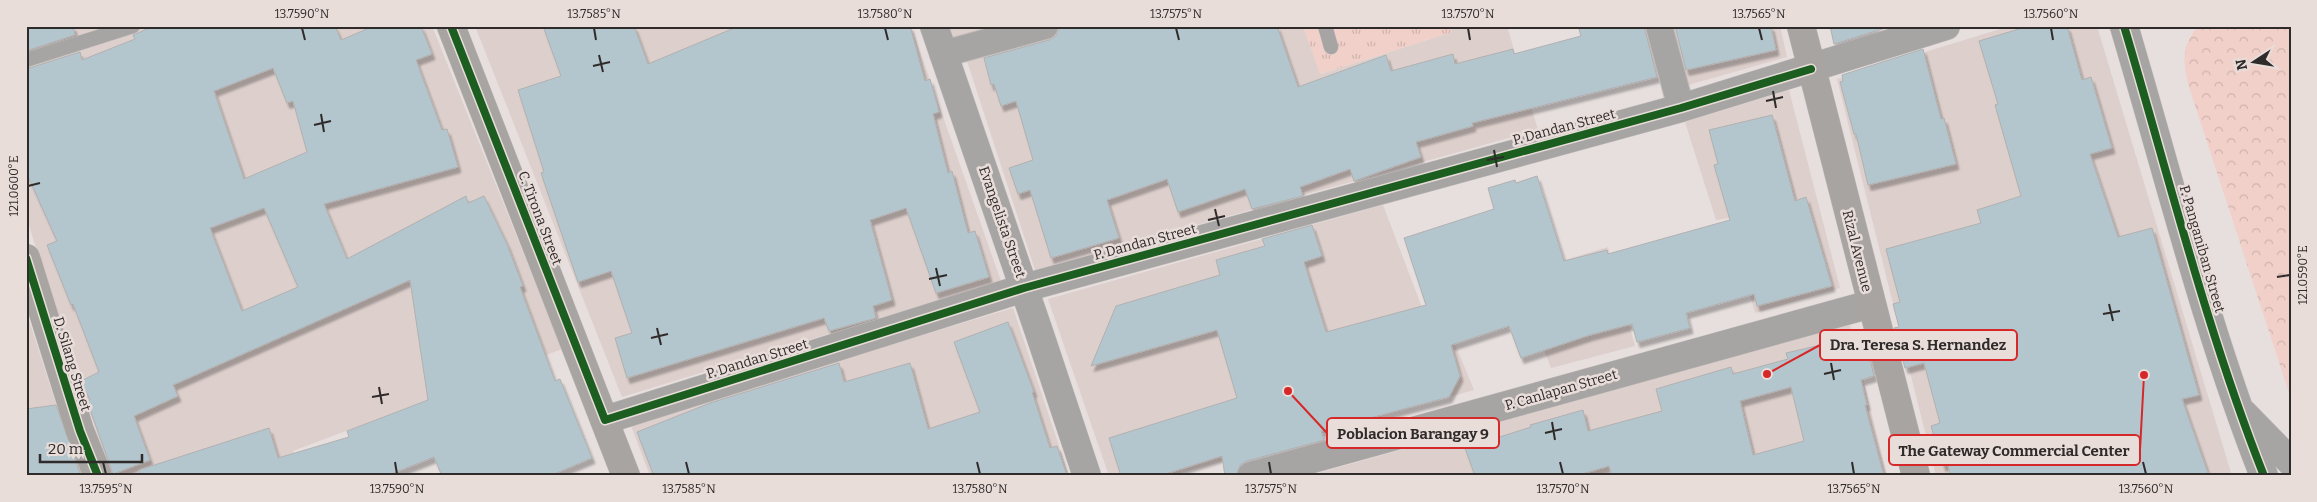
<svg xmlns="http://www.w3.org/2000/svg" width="2317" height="502" font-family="Bitter,serif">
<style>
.built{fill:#ddcfcc}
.grass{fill:url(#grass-tufts)}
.park{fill:url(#park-crowns)}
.building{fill:#b4c6cd;stroke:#b1b0b0;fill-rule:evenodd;filter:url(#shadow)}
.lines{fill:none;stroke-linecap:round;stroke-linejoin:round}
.service-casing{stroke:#c1bcbb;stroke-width:15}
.minor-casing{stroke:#c1bcbb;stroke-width:28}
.tertiary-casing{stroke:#c1bcbb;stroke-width:29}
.secondary-casing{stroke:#c1bcbb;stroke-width:29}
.service{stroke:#a7a4a4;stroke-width:14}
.minor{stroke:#a7a4a4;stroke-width:26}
.tertiary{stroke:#a7a4a4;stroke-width:28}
.secondary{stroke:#a7a4a2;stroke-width:28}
.cycleway-casing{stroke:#e9ddda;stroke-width:11}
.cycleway{stroke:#1b5e20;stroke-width:8}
.ticks{fill:none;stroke:#2f2b2a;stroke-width:2}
.labels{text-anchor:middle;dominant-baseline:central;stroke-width:5;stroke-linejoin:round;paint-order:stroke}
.street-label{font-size:14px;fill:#2f2b2a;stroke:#e9ddda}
.leader{fill:none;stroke:#d62828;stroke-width:2}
.callout-dot{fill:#d62828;stroke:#e9ddda;stroke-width:2}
.callout{fill:#e9ddda;stroke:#d62828;stroke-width:2}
.callout-label{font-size:15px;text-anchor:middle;font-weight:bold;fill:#2f2b2a}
.neatline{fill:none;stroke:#2f2b2a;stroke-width:2}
.ticks-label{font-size:12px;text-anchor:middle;fill:#2f2b2a}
</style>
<defs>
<pattern id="grass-tufts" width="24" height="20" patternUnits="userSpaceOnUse" patternTransform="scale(1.25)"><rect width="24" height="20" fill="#f1d0c9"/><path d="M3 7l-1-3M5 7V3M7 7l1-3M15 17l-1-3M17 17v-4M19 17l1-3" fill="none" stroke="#cfb3ad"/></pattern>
<pattern id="park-crowns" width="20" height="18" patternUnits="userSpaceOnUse" patternTransform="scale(1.25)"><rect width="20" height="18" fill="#f1d0c9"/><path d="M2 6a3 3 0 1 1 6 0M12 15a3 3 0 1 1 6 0" fill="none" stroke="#cfb3ad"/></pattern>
<filter id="shadow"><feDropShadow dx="3" dy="5.5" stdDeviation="1" flood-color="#0004"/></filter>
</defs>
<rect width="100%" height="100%" fill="#e6dfde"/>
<path class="built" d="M26,26H432L562,349L293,451L300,476H112L59,324L26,215Z
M475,26H911L1001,281L622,397Z
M948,26H1032L956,49Z
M1093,26H1303L1321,74L1452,32L1450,26H1507L1538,130L1035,270L967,61Z
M1672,26H1780L1787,57L1688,85Z
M2010,26H2097L2232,476H1936L1837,79Z
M1789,90L1840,288L1755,313L1729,218L1716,220L1685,122Z
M1383,205L1428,323L1445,320L1474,390L1170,476H1109L1048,299Z
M1608,247L1635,346L1551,368L1515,275Z
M1013,308L1069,476H650L630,423Z
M26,311L69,444L82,476H26Z
M1850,325L1887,476H1308L1717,361Z"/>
<path class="grass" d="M1303,26H1450L1452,32L1320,74Z"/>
<path class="park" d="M2198,26H2291V399L2188,84C2183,58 2181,48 2198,26Z"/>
<path class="building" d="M26,26H73L75,35L26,51Z
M154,26H335L341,40L374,26H421L432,54L416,60L442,130L447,129L458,167L324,204L347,259L466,196L468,203L484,196L507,244L523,286L520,287L555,381L560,379L592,458L549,476H442L434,457L386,476H140L139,470L269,428L278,458L349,437L347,431L428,400L410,280L173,385L178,396L134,416L150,460L113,474L87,401L90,400L81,381L99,372L73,304L71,305L47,245L57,241L26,172V69L80,52L82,60L135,39L133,35ZM273,68L287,103L293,101L307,152L244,179L214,91ZM264,208L298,287L242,311L210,228Z
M543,26H634L648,64L739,26H910L925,81L930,79L937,104L939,112L933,114L948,173L952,171L968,233L975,231L989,277L936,293L906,208L870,220L892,300L873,306L876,318L829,331L824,318L627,378L615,338L632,333L611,271L578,282L541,173L544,172L518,90L561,76Z
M1060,26H1277L1298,87L1386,55L1391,71L1453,54L1455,64L1513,49L1514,54L1581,36L1578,26H1644L1657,77L1472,123L1473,126L1416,142L1421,157L1354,181L1350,169L1300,187L1303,196L1252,209L1245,189L1178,212L1167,179L1107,200L1119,238L1051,258L1030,190L1018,194L1009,168L1033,160L1016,101L1001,106L994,84L991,85L984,58L1049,40L1056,36Z
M1675,26H1771L1776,50L1686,70Z
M1830,26H1892L1834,44Z
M2029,26H2067L2082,80L2091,77L2112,148L2090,154L2118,237L2152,228L2199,395L2182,399L2209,476H1950L1948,464L1943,466L1931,426L1940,423L1924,363L1905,368L1894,328L1899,327L1893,304L1900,302L1886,249L1981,223L1977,210L2021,196L1995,105L1998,104L1979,41Z
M1923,49L1941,119L1944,118L1956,164L1868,185L1856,134H1854L1840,82L1843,81L1842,75Z
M1772,115L1795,201L1806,197L1832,286L1757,306L1754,294L1686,313L1690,328L1637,342L1632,324L1590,335L1521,358L1509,326L1451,345L1460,376L1449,397L1321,431L1324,440L1247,461L1240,465L1236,476H1225L1222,456L1159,476H1121L1109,438L1237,398L1217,330L1091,366L1116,306L1220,275L1216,260L1265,246L1262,239L1312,225L1322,256L1304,262L1326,332L1426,305L1404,238L1494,209L1488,188L1515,180L1516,183L1537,176L1564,261L1607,250L1608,254L1730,220L1714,165L1718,164L1709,130Z
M1008,322L1034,392H1032L1050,448L1057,446L1067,476H654L637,432L710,403L839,363L844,382L910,363L928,429L980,412L954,342Z
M1864,335L1874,376L1861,380L1867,405H1865L1884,476H1612L1609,466L1575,476H1475L1465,448L1531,427L1530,425L1583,410L1588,431L1662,411L1656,389L1731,367L1733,374L1788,359L1786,353ZM1791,387L1804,441L1753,455L1740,401Z
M56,405L81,476H26V409Z"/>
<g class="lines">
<defs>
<path id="service" d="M1325,26L1331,47
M26,60L133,26"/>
<path id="minor" d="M1659,26L1681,108
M943,54L1045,26"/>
<path id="tertiary" d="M934,26L1039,332L1087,476
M2124,26C2169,177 2206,329 2264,476
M2243,413L2291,462
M605,420L1024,288L1681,108L1946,26
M1251,476L1871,304"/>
<path id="secondary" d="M451,26L626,476
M1801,26L1916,476
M26,258L80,431L98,476"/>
</defs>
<use href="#service" class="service-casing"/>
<use href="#minor" class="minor-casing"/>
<use href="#tertiary" class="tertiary-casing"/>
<use href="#secondary" class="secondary-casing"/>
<use href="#service" class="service"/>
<use href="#minor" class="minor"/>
<use href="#tertiary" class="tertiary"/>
<use href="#secondary" class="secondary"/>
<defs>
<path id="cycleway" d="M451,26L605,420L1024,288L1681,108L1811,69
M2124,26C2169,177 2206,329 2264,476
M26,258L80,431L98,476"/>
</defs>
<use href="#cycleway" class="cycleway-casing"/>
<use href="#cycleway" class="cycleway"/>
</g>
<path class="ticks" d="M302,28L305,40M594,28L596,40M885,28L888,40M1176,28L1179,40M1468,28L1470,40M1759,28L1762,40M2051,28L2053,40M599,55L603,72M593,66L610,62M1773,91L1776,108M1766,101L1783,97M321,114L324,132M314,125L331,121M1494,150L1497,167M1487,160L1504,157M28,186L40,183M1215,209L1219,226M1208,220L1225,216M936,268L940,286M2277,277L2290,275M929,279L947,275M2109,304L2113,321M2103,314L2120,311M657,328L661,345M651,338L668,334M1831,363L1834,380M1824,374L1841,370M379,387L382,404M372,397L389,394M1552,422L1555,440M1545,433L1562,429M103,462L106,474M395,462L397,474M686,462L689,474M977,462L980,474M1269,462L1271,474M1560,462L1563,474M1852,462L1854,474M2143,462L2146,474"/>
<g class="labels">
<g class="street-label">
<text transform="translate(1564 127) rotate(-15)">P. Dandan Street</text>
<text transform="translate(540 218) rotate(69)">C. Tirona Street</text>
<text transform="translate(1002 222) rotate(71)">Evangelista Street</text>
<text transform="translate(1145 242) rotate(-15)">P. Dandan Street</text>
<text transform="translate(2202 249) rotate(74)">P. Panganiban Street</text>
<text transform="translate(1857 251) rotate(76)">Rizal Avenue</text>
<text transform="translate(757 359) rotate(-17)">P. Dandan Street</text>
<text transform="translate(72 364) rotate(73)">D. Silang Street</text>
<text transform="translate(1561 390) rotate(-16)">P. Canlapan Street</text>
</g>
</g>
<path class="leader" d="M1767 374L1820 345M1288 391L1327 433M2144 375L2140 450"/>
<g class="callout-dot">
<circle cx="1767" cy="374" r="5"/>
<circle cx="1288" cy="391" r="5"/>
<circle cx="2144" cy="375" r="5"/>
</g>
<g class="callout">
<rect x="1820" y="330" width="197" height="30" rx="5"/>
<rect x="1327" y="418" width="172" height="30" rx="5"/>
<rect x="1889" y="435" width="251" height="30" rx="5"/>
</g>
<g class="callout-label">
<text x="1918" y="350">Dra. Teresa S. Hernandez</text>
<text x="1413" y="439">Poblacion Barangay 9</text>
<text x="2014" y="456">The Gateway Commercial Center</text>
</g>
<rect width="2317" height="502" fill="none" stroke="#e9ddda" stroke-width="55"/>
<g transform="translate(2254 62) rotate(258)" stroke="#e9ddda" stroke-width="4" paint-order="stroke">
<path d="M0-4L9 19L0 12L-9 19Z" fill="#2f2b2a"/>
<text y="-8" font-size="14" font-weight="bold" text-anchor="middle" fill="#2f2b2a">N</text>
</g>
<path d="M40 454v8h102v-8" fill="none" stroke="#2f2b2a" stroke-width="2.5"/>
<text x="48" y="454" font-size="15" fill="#2f2b2a" stroke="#e9ddda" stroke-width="4" paint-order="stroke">20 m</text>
<rect x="28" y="28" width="2262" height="446" class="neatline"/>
<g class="ticks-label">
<text x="302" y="18">13.7590°N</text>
<text x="594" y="18">13.7585°N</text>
<text x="885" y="18">13.7580°N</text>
<text x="1176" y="18">13.7575°N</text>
<text x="1468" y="18">13.7570°N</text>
<text x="1759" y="18">13.7565°N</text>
<text x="2051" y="18">13.7560°N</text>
<text transform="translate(14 186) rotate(-90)" y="4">121.0600°E</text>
<text transform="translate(2303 275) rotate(-90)" y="4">121.0590°E</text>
<text x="106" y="493">13.7595°N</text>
<text x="397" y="493">13.7590°N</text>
<text x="689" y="493">13.7585°N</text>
<text x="980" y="493">13.7580°N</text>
<text x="1271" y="493">13.7575°N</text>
<text x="1563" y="493">13.7570°N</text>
<text x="1854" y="493">13.7565°N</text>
<text x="2146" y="493">13.7560°N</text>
</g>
</svg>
